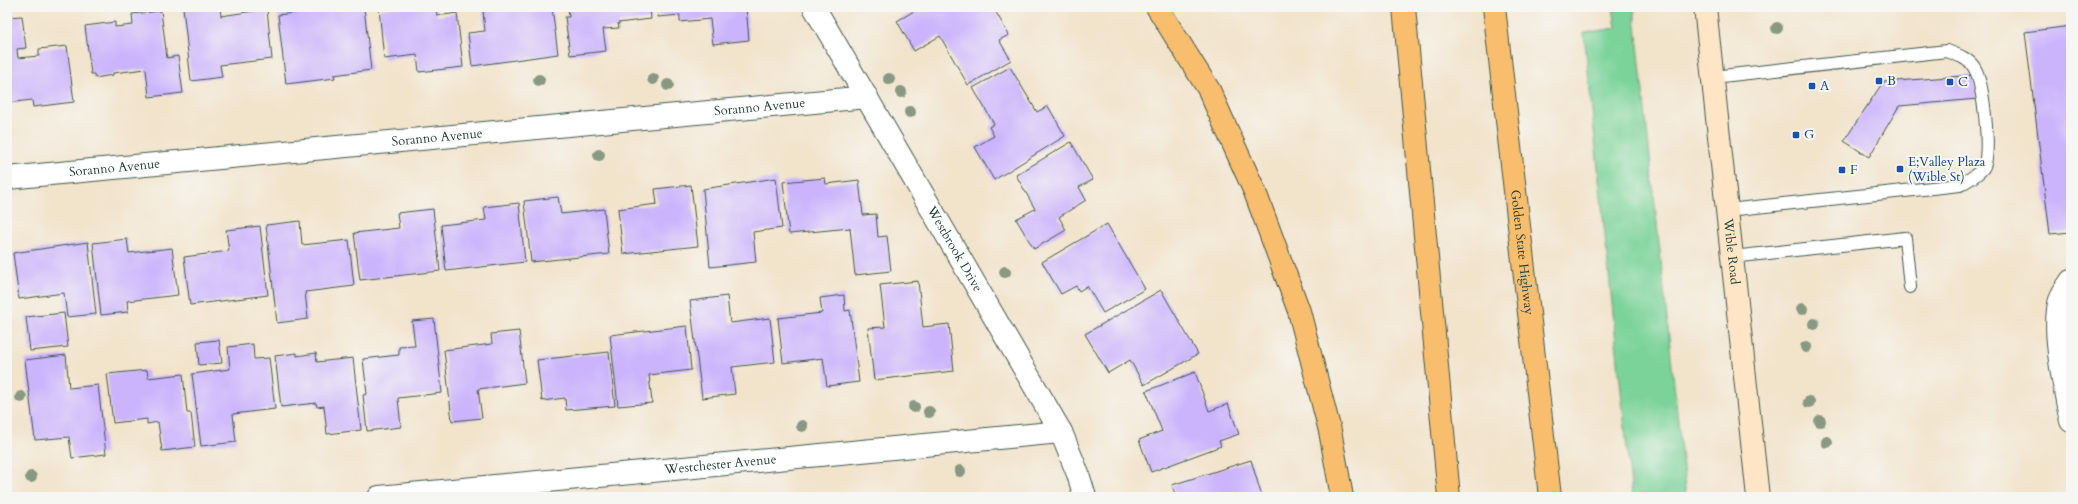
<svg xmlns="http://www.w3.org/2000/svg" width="2078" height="504" font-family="Cardo,serif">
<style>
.green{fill:#7cd399;stroke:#4e8866}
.building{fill:#cbb4fc}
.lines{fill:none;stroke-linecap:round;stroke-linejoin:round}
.lane-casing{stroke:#3f564b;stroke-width:14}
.street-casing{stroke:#3f564b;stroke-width:24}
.secondary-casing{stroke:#3f564b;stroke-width:24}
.highway-casing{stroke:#3f564b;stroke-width:24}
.lane{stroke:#fff;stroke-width:12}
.street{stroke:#fff;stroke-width:22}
.secondary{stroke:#fde5c5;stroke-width:22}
.highway{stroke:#f9be6d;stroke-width:22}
.tree{fill:#889883}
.transit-dot{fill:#1a4fb4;stroke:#f6f6f2;stroke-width:1.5}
.labels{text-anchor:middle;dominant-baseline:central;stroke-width:4;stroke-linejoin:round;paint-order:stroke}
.transit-label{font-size:13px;fill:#164399;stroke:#f6f6f2;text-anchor:start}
.street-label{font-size:13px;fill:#1f3d34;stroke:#f6f6f2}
</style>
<rect width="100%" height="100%" fill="#f6f6f2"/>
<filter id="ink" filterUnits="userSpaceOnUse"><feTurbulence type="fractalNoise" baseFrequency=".025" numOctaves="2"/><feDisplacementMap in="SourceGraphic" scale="8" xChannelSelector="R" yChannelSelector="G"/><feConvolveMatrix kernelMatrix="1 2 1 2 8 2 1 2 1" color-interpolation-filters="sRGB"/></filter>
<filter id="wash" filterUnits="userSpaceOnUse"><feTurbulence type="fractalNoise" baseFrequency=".012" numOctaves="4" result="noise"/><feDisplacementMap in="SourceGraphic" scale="16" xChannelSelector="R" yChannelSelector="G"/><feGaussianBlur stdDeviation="0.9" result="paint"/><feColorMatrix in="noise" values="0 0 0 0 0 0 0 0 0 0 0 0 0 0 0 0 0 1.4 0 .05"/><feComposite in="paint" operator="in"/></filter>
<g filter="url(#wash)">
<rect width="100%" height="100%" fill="#f2e3cb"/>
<path class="green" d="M1613,7H1634L1686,497H1632L1584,33L1616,28Z"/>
<g id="blocks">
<path class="building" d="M183,7H220L221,16L267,9L272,59L220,65L222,77L191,81Z
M315,7H364L371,70L334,75L335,78L286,84L278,15L316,10Z
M393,7H436L437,16L457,13L463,67L419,72L417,55L384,59L379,9Z
M504,7H552L558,54L472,66L468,33L485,31L483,11Z
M568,7H650L651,19L618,23L619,28L603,29L606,51L570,55L565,17H569Z
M657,7H746L749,40L713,44L710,19L680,22V15L658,17Z
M921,7H993L1009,35L999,40L1011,60L968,85L940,36L914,51L897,21Z
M161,11L167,58L178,56L183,93L149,97L146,69L113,73V75L95,78L94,74H91L85,26L115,22V27L133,25L132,14Z
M22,16L26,48L17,49L18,58L39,56V49L67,46L74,102L33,107L32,100L7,103V17Z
M2071,26V232L2050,234L2025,32Z
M1010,67L1037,112L1048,106L1065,136L994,180L975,147L994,136L989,127L994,124L973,88Z
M1976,75L1977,99L1899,106L1869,157L1844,141L1883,82Z
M1071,142L1093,180L1079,187L1086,200L1059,217L1066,230L1034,249L1016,219L1035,209L1016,175Z
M776,178L782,228L753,232L756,262L710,267L703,189Z
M825,178L826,184L859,180L863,215L876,214L878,237L887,236L891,271L855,275L850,228L789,234L783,182Z
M691,185L698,246L623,254L618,209L657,204L655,189Z
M558,197L561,214L604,209L609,254L531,262L524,201Z
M519,203L525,262L446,271L441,225L486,220L484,207Z
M433,209L440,271L360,280L354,233L399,228L397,213Z
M300,221L302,245L349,240L354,286L305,292L308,319L277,323L266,225Z
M1107,224L1145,289L1103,313L1087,286L1079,291L1076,286L1061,294L1042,262Z
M260,226L268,295L190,305L184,257L229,251L226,230Z
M127,239L129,253L172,248L178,295L127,301L128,312L101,315L93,243Z
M88,242L96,314L67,317L64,293L19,299L13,253Z
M918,281L923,327L949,324L954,371L874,380L868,328L885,327L880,285Z
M1161,290L1198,354L1144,385L1130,360L1108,373L1085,334Z
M844,295L845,311L850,310L859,382L827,386L823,358L783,363L778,318L822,313L820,298Z
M727,296L730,323L770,318L775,362L732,367L735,394L702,398L690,301Z
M64,313L68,347L30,351L26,317Z
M434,319L442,393L398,398L401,427L367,431L363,395L367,394L363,359L399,355V347L415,346L412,321Z
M687,326L691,370L649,375L652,403L618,406L610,335Z
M519,331L525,383L478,389L482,418L452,421L444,350L492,344L491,334Z
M219,340L222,363L199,365L197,342Z
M253,344L254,359L269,358L275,409L233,414L236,442L201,446L192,374L230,369L228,347Z
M609,352L615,406L566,410L565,398L542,401L537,360Z
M297,353V356L316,353L317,362L353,358L361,430L327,434L324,406L317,407L316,403L281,407L275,356Z
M66,355L69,388L98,385L106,454L72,458L69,437L35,440L25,360Z
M147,370L148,378L183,374L187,413H191L195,447L162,451L158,422L147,424V419L113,423L107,374Z
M1195,372L1209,411L1228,404L1239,434L1219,441L1221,446L1151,472L1139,440L1162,431L1146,391Z
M1251,460L1262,497H1176L1172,485Z"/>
</g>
</g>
<g filter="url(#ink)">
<use href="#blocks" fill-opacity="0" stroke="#3f564b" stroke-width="1"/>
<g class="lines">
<defs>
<path id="lane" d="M1713,77L1947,51C1958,55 1970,59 1975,69C1983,82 1992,156 1983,168C1978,175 1968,180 1960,185L1728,210
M1732,257L1905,238L1910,287"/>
<g id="street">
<path id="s1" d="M814,7L1061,432L1078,474L1085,497"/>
<path id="s2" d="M7,178L867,97"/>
<path d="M2071,281C2068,286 2063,291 2061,297C2050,324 2065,391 2071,421"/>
<path id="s3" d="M379,497L1061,432"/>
</g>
<g id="secondary">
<path id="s4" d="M1705,7L1758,497"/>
</g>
<g id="highway">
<path d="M1157,7L1209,90L1255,192L1299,311L1330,431L1342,497"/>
<path d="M1404,7L1449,497"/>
<path id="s5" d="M1494,7L1550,497"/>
</g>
</defs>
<use href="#lane" class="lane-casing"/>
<use href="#street" class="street-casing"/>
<use href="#secondary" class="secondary-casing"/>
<use href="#highway" class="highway-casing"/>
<use href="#lane" class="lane"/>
<use href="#street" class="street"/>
<use href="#secondary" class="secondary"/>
<use href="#highway" class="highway"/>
</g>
<g class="tree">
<circle cx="1777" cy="28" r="6"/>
<circle cx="653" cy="79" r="6"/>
<circle cx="889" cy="79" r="6"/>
<circle cx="539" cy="80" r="6"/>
<circle cx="668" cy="85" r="6"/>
<circle cx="901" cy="92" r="6"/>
<circle cx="910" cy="112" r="6"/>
<circle cx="599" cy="155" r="6"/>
<circle cx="1005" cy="272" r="6"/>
<circle cx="1802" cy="309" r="6"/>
<circle cx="1814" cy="324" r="6"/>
<circle cx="1806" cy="347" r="6"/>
<circle cx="21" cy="397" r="6"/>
<circle cx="1809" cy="402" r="6"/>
<circle cx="914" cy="407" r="6"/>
<circle cx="929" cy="412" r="6"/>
<circle cx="1820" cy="421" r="6"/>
<circle cx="802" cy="426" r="6"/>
<circle cx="1827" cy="442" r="6"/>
<circle cx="960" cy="471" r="6"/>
<circle cx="31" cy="477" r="6"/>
</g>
</g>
<g class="transit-dot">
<rect x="1875" y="77" width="8" height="8" rx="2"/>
<rect x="1946" y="78" width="8" height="8" rx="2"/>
<rect x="1808" y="82" width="8" height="8" rx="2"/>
<rect x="1792" y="131" width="8" height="8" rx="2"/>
<rect x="1896" y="165" width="8" height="8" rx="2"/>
<rect x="1838" y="166" width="8" height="8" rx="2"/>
</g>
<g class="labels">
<g class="transit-label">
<text x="1887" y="81">B</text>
<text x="1958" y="82">C</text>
<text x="1820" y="86">A</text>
<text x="1804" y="135">G</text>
<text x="1908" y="162">E;Valley Plaza<tspan x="1908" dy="15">(Wible St)</tspan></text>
<text x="1850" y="170">F</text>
</g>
<g class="street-label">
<text stroke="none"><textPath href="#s2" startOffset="756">Soranno Avenue</textPath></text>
<text stroke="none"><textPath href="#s2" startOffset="432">Soranno Avenue</textPath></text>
<text stroke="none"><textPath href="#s2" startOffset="108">Soranno Avenue</textPath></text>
<text stroke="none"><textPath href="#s1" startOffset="280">Westbrook Drive</textPath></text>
<text stroke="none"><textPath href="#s5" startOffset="247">Golden State Highway</textPath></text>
<text stroke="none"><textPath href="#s4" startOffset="246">Wible Road</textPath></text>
<text stroke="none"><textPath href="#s3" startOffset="343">Westchester Avenue</textPath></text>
</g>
</g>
<rect width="2078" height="504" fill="none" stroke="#f6f6f2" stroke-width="24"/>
</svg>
